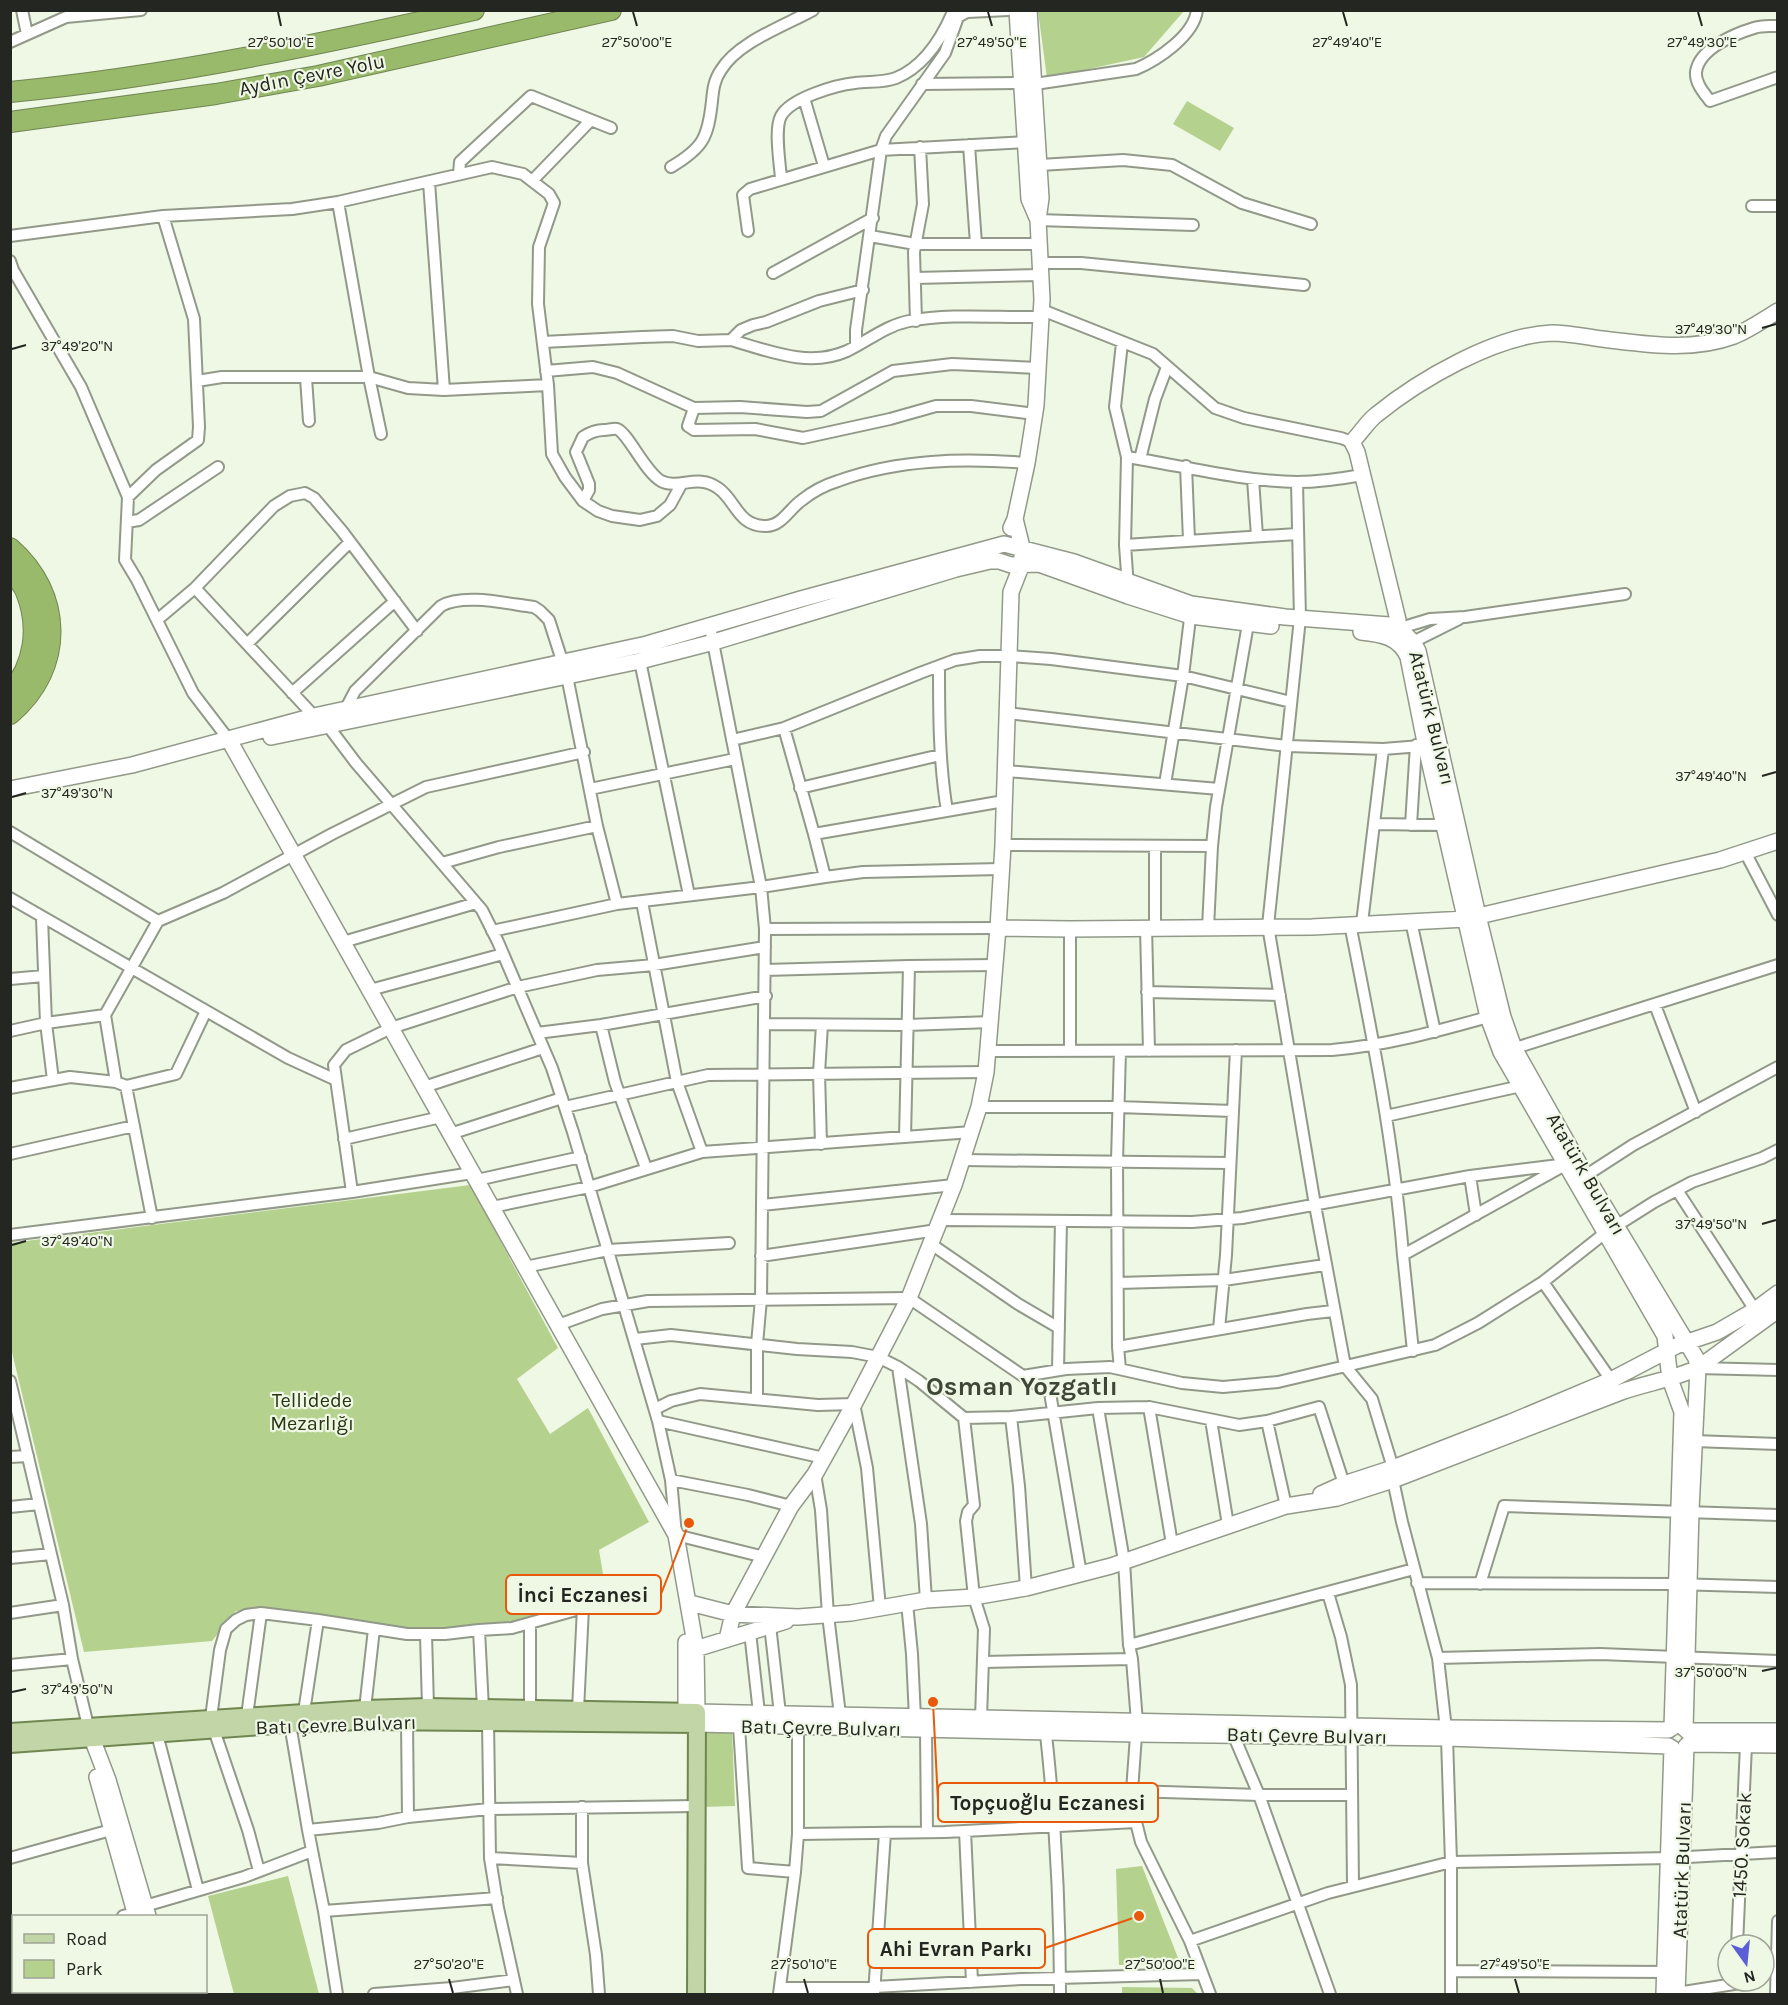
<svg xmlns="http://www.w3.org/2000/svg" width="1788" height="2005" font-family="Karla,sans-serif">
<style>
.green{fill:#b4d18d}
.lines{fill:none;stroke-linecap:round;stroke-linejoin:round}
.street-casing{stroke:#929989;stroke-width:14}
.secondary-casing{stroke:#929989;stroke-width:18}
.primary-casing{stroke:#708651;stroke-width:20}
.highway-casing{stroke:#708651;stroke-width:22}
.street{stroke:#fff;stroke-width:10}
.secondary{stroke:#fff;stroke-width:15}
.primary{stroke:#c2d5a6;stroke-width:16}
.highway{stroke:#99b96b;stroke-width:20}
.ticks{fill:none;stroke:#242721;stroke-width:2}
.labels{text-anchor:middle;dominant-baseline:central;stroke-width:4.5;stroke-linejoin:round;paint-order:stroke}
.street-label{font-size:20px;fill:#242721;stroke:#eff7e5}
.park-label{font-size:20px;fill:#27350f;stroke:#eff7e5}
.district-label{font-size:26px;font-weight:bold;fill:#3f4637;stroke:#eff7e5}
.ticks-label{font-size:15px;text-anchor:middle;fill:#242721;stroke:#eff7e5;stroke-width:4.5;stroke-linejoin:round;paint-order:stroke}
.leader{fill:none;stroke:#e8590c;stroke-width:2}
.callout-dot{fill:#e8590c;stroke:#eff7e5;stroke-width:2}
.callout{fill:#eff7e5;stroke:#e8590c;stroke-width:2}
.callout-label{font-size:21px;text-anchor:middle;font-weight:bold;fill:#242721}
</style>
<rect width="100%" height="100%" fill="#eff7e5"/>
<path class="green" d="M1038,11H1184L1144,57L1047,78Z
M1187,101L1234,128L1220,151L1173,124Z
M470,1185L558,1348L517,1379L550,1434L588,1408L649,1522L599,1550L607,1599L514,1621L409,1631L295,1614L236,1611L212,1641L84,1652L11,1348L10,1243Z
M732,1729L735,1806L701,1807L697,1730Z
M1142,1866L1180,1963L1119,1965L1116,1869Z
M288,1876L319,1994H234L208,1896Z
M1122,1987L1192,1988L1198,1994H1122Z"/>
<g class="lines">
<defs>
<path id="street" d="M22,10L27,34
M1778,26C1770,26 1761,25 1754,28C1734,34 1699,49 1696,72C1695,83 1704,93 1710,101L1778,77
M10,42L66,17L141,10
M922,84L1023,83
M1035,84L1136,69C1157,60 1194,36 1197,10
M804,98L824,166
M969,145L976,244
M1040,165L1123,160L1172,165L1242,203L1311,224
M671,167C703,148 708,138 712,101C713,90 714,80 721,70C738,42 784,26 813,10
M459,174L460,162L531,96L611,128
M781,179C780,163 774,129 781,116C791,98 836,85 855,83C869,81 883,83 896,78C923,67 941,39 952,14L958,12
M532,181L591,120
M429,182L444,390
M338,202L369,377L381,434
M1752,206H1778
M163,216L194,319L199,427L198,440L156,470L128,497L125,560L137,580L193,693L229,740
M1038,220L1193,225
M748,231L743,195L750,189L881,150L1026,142
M10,236L163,216L292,209L338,202L492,167L523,174L549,194L554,203L539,247L538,304L548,385L552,454L565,477L583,501L598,511L612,516L640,520L657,516L670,505L682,483
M870,236L915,244H1040
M10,261L13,270L81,387L128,497
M1041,263H1081L1304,285
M773,273L873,218
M915,278L1041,275
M1042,310L1153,354L1215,408L1244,418L1341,438L1352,442
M916,321L914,252L923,204L920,147
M731,340C769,351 809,368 847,351C868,341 885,326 909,321C952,313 997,318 1041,317
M543,342L642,337L673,336L698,341L731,340L741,330L753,325L766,322L819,301L863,290
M1122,343L1115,407L1127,457L1125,545L1128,587
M856,345V330L881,150L886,136L945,53L958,17L967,12L1008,10
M546,371L593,367L617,373L694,408L740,407L807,412L821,411L893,371L952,364L1038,368
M306,378L309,421
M197,381L222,377H369L408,388L444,390L548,385
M694,408L688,426L694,430L755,429L803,438L890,419L936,406H971L1035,414
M1127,457C1183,466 1240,481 1297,482C1319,482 1340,479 1362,475
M1140,459L1155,399L1167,367
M1186,466L1189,540
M1253,479L1257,536
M1297,482L1300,618L1268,926L1315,1205L1345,1366L1372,1399L1393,1468V1480L1402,1522L1438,1658L1447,1738L1451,1862V1994
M583,501L589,490V484L576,452L583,437C589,433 596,430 604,430C608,430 614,428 617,429C628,433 645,472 661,481C678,490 698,473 718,488C736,500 737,526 766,526C782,526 790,508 802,500C812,492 825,485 838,481C898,459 964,458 1027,463
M127,522L139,520L218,467
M1125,545L1297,534
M157,620L195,588
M710,627L761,887L765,929L761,1299L757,1344V1399
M1397,629L1430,619L1465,617L1625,594
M1413,642L1459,619
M247,644L350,542
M640,661L689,895
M939,666C939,715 939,762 947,811
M292,693L395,601
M345,710L355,691L441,606C464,593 508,604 534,607L540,611L549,620L567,676L597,826L617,904
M1008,713L1287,746L1383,749L1362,923
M314,716L195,588L274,506L290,496L305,493L314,498L342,531L417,631
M328,726L356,763L482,910L498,942L552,1068L573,1132L658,1421L824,1458
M784,728L814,834
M732,740L784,728L920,673L955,660L980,656H1010L1051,659L1183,676L1291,702
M1383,749L1421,746
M1006,771L1219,789
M1165,784L1183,676L1191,610
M800,788L940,755
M590,789L735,759
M1375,824L1444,825
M1411,825L1416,745
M10,832L158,921
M1003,845L1212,846
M1745,852L1778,915
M442,863L499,847L597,826
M825,877L814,834L1004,801
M10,898L288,1058L336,1080
M1411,921L1435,1032
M1350,924C1372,1034 1394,1143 1403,1255
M1146,927L1149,1051
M1155,928V846
M1208,928L1212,846L1216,807L1248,624
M765,929L998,928
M492,931L617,904L761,887L825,877L863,872L1001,869
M343,942L476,903
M909,966L995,965
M765,970L909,966L905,1137
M10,979L44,976
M370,990L503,954
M1147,992L1280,995
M1655,1005L1696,1112
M765,1024L907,1025L991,1022
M601,1025L615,1082L646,1168
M10,1031L46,1023L42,918
M537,1033L601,1025L766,996
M1509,1050L1778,965
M988,1051L1332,1050C1388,1045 1434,1032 1488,1017
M1070,1051V929
M1120,1051L1117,1161L1118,1347L1120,1369
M53,1080L46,1023L105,1015
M126,1086L176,1074L206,1011
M424,1087L543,1048
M10,1088L70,1077L116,1082
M565,1107L708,1075L986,1072
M979,1107H1118L1233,1111
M1386,1116L1521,1086
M450,1134L562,1098
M344,1139L441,1117
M821,1144L819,1073L822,1025
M702,1152L972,1132
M10,1154L134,1126
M962,1160L1230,1163
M1582,1178L1633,1145L1778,1067
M477,1180L581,1157
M1677,1190L1755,1310
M352,1192L334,1065L346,1050L391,1028L518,987L597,970L654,965L765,947
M762,1205L954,1185
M492,1207L589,1187L702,1152L677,1082L642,902
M152,1218L126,1086L116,1082L105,1015L158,921L223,893L332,834L426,787L584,752
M941,1220L1192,1222L1242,1218L1470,1176L1476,1215
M10,1235L352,1192L472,1173
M931,1244L1018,1304L1059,1328
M761,1256L937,1230
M525,1267L608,1250L729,1243
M1543,1282L1611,1380
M1118,1283L1224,1280L1325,1265
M558,1325L602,1309L648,1301L909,1298L1023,1376L1066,1369L1110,1367L1182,1383L1223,1387L1278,1382L1435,1345L1478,1323L1543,1282L1605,1233L1654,1202L1692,1182L1762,1158L1778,1150
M1219,1329L1226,1255L1236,1050
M635,1339L671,1335L797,1349L852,1352L878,1357L898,1367L919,1381L964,1418L1011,1417L1098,1408L1149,1407L1239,1425L1267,1421L1286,1506
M1118,1347L1307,1314L1333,1311
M1413,1351L1403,1255L1567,1164L1470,1176
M898,1367L921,1524L926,1600
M1698,1368L1778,1370
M1058,1370L1061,1221
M1023,1376L1050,1393L1081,1574
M10,1381L63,1605L72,1659L88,1726
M1149,1407L1172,1544
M1098,1408L1124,1561L1129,1645
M655,1409L671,1401L700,1394L818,1405L854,1404L867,1468L880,1608
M1011,1417L1019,1486L1026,1588
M964,1418L974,1505L968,1512L966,1521L974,1597L984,1629L981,1718L983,1724
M1211,1420L1228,1525
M658,1421L671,1480
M1267,1421L1319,1407L1344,1484
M1694,1441L1778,1444
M10,1457L28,1456
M815,1474L821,1510L828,1615L840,1715
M10,1507L39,1504
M764,1557L676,1535L671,1480L748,1495L791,1506
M10,1558L51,1554
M1417,1583L1675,1584L1778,1587
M1480,1584L1504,1506L1778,1515
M1328,1593L1341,1637L1351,1685L1353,1886
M907,1603L912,1654L915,1718L926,1730L927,1832
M10,1613L63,1605
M318,1620L304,1712L290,1724L308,1830L378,1823L408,1817L489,1809L696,1806
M530,1623V1710
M770,1625L780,1714
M479,1630L483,1709L488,1721L490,1858L498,1908L517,1994
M750,1632L759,1713
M426,1634L428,1707
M1438,1658L1600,1654L1778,1661
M984,1662L1132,1659
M10,1665L72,1659
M365,1709L374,1629
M247,1716L261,1613
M211,1718L220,1650L226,1629L236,1620L246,1615L261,1613L318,1620L407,1634H445L479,1630L512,1628L583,1608L578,1710
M407,1721L408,1817
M1045,1725C1055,1814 1060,1905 1060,1994
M739,1726L748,1868L795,1872
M214,1730L248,1830L259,1871
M157,1734L198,1890
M1233,1734L1259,1795L1330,1994
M1132,1791L1259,1795H1351
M582,1807V1863L596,1955L599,1994
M308,1830L324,1911L337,1994
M965,1831L972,1982
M798,1834L945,1832L1136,1822
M10,1858L111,1830
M490,1858L582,1863
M324,1911L497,1898
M123,1916L134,1913L145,1906L244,1877L312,1851
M1190,1941L1328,1893L1451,1862L1670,1858L1778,1852
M1737,1945L1746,1745
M10,1951L14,1950
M1451,1971L1669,1972
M874,1987L1022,1979L1202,1974
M780,1988H874
M71,1992L72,1994
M1677,1993L1753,1981
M374,1994L452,1988L514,1980
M779,1994L795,1872L798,1834V1727
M874,1994L885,1833
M1210,1994L1190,1941L1141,1842L1136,1822L1132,1791L1137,1722L1132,1659L1129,1645L1414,1569
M1776,1994L1778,1921"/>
<path id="secondary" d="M1017,10L1029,199L1038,220
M1011,528L1015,519L1027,463L1036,405L1042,299L1038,220L1041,198L1029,10
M1361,632C1382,634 1399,637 1408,657L1426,747L1488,1017L1501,1052L1665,1336L1670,1379L1682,1412L1672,1728
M1395,636L1398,620L1357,452L1352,442C1360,434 1367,422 1376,415C1419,380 1496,335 1552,333C1569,333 1586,337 1602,339C1646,344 1691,352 1734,336C1749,330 1763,320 1778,311
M271,737L640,661L714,642L956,569L990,561H999L1011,565L1039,564L1128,596L1191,616L1271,626
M229,740L676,1535L696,1649L697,1712L1446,1728L1669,1730
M10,789L132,765L314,716L647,644L801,599L1004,544L1074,562L1191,604L1285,617L1389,625L1406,635L1413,642L1418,651L1478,916L1503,1017L1514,1048L1586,1176L1696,1358L1698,1368L1691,1510L1685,1729
M998,928L1070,929L1312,927L1466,919L1720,860L1778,841
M1321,1494L1341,1485L1393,1468L1511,1422L1611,1380L1676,1346L1717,1332L1755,1310L1778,1293
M690,1603L733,1614L798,1617L851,1613L926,1600L974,1597L1026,1588L1111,1566L1286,1506L1337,1498L1393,1480L1621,1392C1647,1383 1673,1379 1698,1368L1778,1310
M727,1639L733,1614L791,1506L815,1474L854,1404L909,1298L954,1185L979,1107L986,1072L998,928L1003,845L1011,592L1022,564V547L1015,519
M686,1642V1711
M689,1651L786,1621
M697,1724L1136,1734L1447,1738L1669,1746
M88,1728L108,1780L148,1916
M1687,1731H1778
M1688,1744L1778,1745
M97,1777L136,1916
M158,1992L159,1994
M169,1992L170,1994
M1664,1994L1672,1748
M1677,1994L1686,1746"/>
<path id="primary" d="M10,1732L365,1709L428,1707L697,1712L696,1994
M10,1744L290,1724L361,1721L697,1724"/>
<path id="highway" d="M10,92C167,77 321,44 474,10
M10,122L216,94L318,76L611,10
M10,548C63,594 65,668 10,714
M10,569C16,576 23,584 26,592C40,627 35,665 10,693"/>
</defs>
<use href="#street" class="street-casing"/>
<use href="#secondary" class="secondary-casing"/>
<use href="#primary" class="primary-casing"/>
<use href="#highway" class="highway-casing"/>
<use href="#street" class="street"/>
<use href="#secondary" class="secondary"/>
<use href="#primary" class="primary"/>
<use href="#highway" class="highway"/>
</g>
<path class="ticks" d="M278,12L281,26M633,12L637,26M988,12L992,26M1343,12L1347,26M1698,12L1702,26M1762,328L1776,324M12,349L26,345M1762,776L1776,772M12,797L26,793M1762,1224L1776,1220M12,1245L26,1241M1762,1671L1776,1668M12,1692L26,1689M449,1979L453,1993M804,1979L808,1993M1160,1979L1163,1993M1515,1979L1519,1993"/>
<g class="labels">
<g class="street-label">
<text transform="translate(312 75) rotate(-11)">Aydın Çevre Yolu</text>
<text transform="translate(1432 718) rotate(76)">Atatürk Bulvarı</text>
<text transform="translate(1586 1174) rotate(60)">Atatürk Bulvarı</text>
<text transform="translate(336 1725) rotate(-2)">Batı Çevre Bulvarı</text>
<text transform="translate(821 1728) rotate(1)">Batı Çevre Bulvarı</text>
<text transform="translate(1307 1736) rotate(1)">Batı Çevre Bulvarı</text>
<text transform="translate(1742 1845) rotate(-87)">1450. Sokak</text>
<text transform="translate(1682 1870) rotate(-88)">Atatürk Bulvarı</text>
</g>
<g class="park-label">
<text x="312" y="1400">Tellidede<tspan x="312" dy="23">Mezarlığı</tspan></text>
</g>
<g class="district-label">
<text x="1022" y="1386">Osman Yozgatlı</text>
</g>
</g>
<g class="ticks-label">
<text x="281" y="47">27°50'10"E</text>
<text x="637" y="47">27°50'00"E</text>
<text x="992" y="47">27°49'50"E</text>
<text x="1347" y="47">27°49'40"E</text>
<text x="1702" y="47">27°49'30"E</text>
<text x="1711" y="334">37°49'30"N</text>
<text x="77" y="351">37°49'20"N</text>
<text x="1711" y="781">37°49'40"N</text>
<text x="77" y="798">37°49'30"N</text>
<text x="1711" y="1229">37°49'50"N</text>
<text x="77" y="1246">37°49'40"N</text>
<text x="1711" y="1677">37°50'00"N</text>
<text x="77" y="1694">37°49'50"N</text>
<text x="449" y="1969">27°50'20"E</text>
<text x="804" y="1969">27°50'10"E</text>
<text x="1160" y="1969">27°50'00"E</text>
<text x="1515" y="1969">27°49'50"E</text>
</g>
<path class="leader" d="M689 1523L661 1594M933 1702L938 1802M1139 1916L1045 1948"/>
<g class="callout-dot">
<circle cx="689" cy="1523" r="6"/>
<circle cx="933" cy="1702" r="6"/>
<circle cx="1139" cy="1916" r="6"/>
</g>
<g class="callout">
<rect x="506" y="1575" width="155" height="39" rx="6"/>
<rect x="938" y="1783" width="220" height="39" rx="6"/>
<rect x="868" y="1929" width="177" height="39" rx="6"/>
</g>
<g class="callout-label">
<text x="583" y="1602">İnci Eczanesi</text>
<text x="1048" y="1810">Topçuoğlu Eczanesi</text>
<text x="956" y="1956">Ahi Evran Parkı</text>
</g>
<rect width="1788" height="2005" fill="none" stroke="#242721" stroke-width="24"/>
<rect x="12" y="1915" width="195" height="78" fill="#eff7e5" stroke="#9ea497" stroke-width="1.5"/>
<rect x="24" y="1934" width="30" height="9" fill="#c2d5a6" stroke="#9ea497" stroke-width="1.5"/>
<text x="66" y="1945" font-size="18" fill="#242721">Road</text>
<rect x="24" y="1960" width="30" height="18" fill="#b4d18d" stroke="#9ea497" stroke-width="1.5"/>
<text x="66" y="1975" font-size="18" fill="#242721">Park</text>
<g transform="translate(1746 1963) rotate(165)"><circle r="28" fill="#eff7e5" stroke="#9ea497" stroke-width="1.5"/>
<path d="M0-4.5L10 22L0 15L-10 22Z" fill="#5b5fd6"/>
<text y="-9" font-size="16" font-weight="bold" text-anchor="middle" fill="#242721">N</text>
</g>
</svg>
